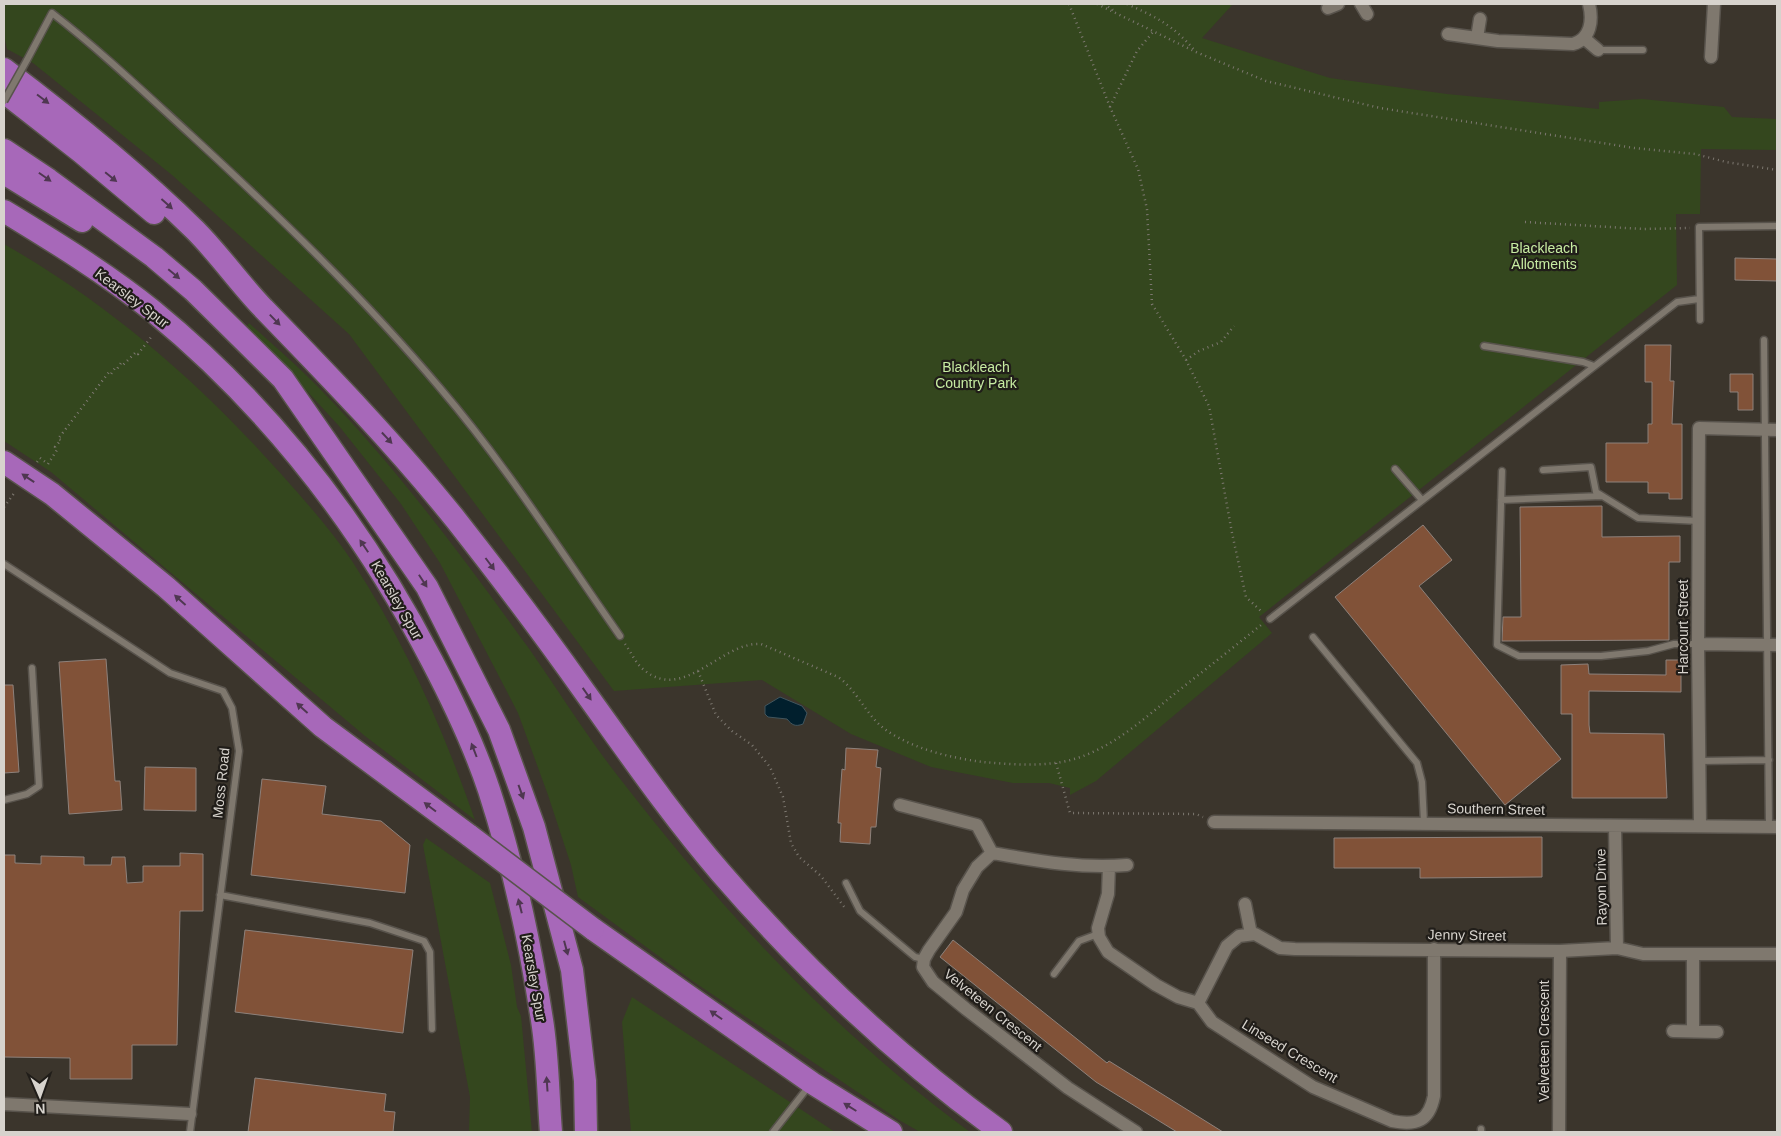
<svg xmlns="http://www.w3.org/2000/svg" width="1781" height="1136" font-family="Arial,sans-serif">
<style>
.green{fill:#34471e}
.water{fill:#011f2d;stroke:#41555d}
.building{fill:#815238;stroke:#8d817b}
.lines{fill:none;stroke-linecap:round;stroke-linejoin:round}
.service-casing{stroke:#58534c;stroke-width:9}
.minor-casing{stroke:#58534c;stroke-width:15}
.motorway-casing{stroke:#58534c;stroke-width:25}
.path{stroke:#7d7870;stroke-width:2.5;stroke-dasharray:1 4;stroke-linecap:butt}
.service{stroke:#7f786e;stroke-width:6}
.minor{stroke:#7f786e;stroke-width:12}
.motorway{stroke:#a768b9;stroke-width:22}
.service-bridge-casing{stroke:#58534c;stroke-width:9;stroke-linecap:butt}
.motorway-bridge-casing{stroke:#58534c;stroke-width:25;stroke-linecap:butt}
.service-bridge{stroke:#7f786e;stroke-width:6}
.motorway-bridge{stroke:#a768b9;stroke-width:22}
.oneway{fill:#4f3751}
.labels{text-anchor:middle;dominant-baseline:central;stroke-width:4.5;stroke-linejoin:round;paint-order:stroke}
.park-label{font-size:14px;fill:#c7eca2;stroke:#201d19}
.street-label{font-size:14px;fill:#d7d3cd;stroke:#201d19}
</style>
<rect width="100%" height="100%" fill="#3b352c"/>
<path class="green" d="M4,4H1233L1202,38L1330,78L1447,94L1599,109V102L1642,99L1724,107L1732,117L1777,119V150L1701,149L1700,214H1676L1677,285L1259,617L1272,633L1096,781L1070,795V788L1049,783H1013L931,767L851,734L762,680L614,691L349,334L172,175L33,63L7,49L4,35Z
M4,244C111,305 200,383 282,475C306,502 332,531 352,561C405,642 443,729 475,820L365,736L51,472L4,441Z
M249,323C273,345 298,366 321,390C398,469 465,560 530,650C558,690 584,732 614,771C717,905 833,1032 970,1132H920L899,1120L694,982L578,897L571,865L548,795L518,713L440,563L401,504L339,426L247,326Z
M426,838L490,883L511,965L517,1007L521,1016L532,1132H469L470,1097L423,845Z
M632,997L835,1132H631L622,1022Z"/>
<path class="water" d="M780,697L802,706L807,713L803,724C795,727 792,725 787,719L768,717L765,714V706Z"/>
<path class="building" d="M1735,258L1777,259V281L1735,280Z
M1645,345H1671L1670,381H1674L1672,424H1682V499H1669V493H1648V482H1606V443H1648V424H1652V382H1645Z
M1730,374H1753V410H1738V392H1730Z
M1602,506V537L1680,536V562H1669V640L1502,641L1503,617H1521L1520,507Z
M1423,525L1452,560L1419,586L1561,759L1505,805L1335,597Z
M106,659L115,781H120L122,810L69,814L59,662Z
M1666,660H1681V692L1589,691V725L1590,733L1664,734L1667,798H1572V714H1561V665L1588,664L1589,674L1666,675Z
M4,685H13L19,772L4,773Z
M846,748L878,750L876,767L881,768L876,827H871L870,844L840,842L841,823H838L842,769L845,770Z
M145,767L196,768V811L144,810Z
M262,779L326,786L322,814L381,821L410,845L405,893L251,875Z
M1542,837V877L1420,878V868H1334V838Z
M180,853L203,854V911H180L177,1045H132V1079H70V1058L4,1057V855H15V863L41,864V856L84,857V865H111L112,857H125L127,883L143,882V866H180Z
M245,930L413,950L403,1033L235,1012Z
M953,940L1107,1063L1109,1061L1223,1132H1177L1096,1082L940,957Z
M255,1078L386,1094L384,1111L395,1112L393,1132H248Z"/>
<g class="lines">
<defs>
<path id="service" d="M1598,50H1643
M27,60L52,13C101,51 146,94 192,136C279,216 364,298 440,388C506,465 561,552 620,636
M1700,320L1699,227L1777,226
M1764,340L1769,827
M1484,346L1583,362L1594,366
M1395,469L1422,500
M1543,470L1591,467L1596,492L1638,518L1699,521
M1502,471L1497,645L1519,656H1601L1648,651L1674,644H1698
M1501,500L1602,496
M4,564L170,673L223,691L232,708L239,751L190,1132
M1270,619L1677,302L1699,299
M1313,637L1417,763L1422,782L1424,823
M1699,761L1769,760
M4,800L27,794L39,786L32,668
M846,883L860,911L915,957L924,959
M220,895L370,923L424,941L430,952L432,1029
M1054,974L1079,941L1098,934
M1481,1129V1132
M773,1132L809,1086"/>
<path id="minor" d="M1361,4L1367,14
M1328,8L1338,4
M1448,34L1498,41L1573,44C1591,39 1593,20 1589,4
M1477,38L1480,19
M1585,39L1598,50
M1711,57L1714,4
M1698,644L1777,645
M900,805L977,825L992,853C1038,861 1081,869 1127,865
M1214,822L1777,827
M1615,826L1617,948
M1700,826L1698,644L1699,428L1777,430
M992,853L977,867L963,890L956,912L929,950L924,959L923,967L933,982L966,1009L1068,1088L1136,1132
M1109,866L1108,894L1098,928L1099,937L1108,952L1156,985L1178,997L1198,1003L1212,1022L1313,1087L1392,1121C1417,1126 1429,1121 1434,1096V949
M1245,904L1251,934
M1693,954V1031
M1198,1003L1227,946L1239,936L1255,934L1280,948L1295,949L1560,951L1617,948L1643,954H1777
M1673,1031L1717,1032
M4,1104L190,1114
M1559,1132L1560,951"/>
<path id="motorway" d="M4,69C70,119 136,172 195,230C219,254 239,283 263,308C329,376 396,445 456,520C500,576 543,633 584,691C628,752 671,815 721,873C804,969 899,1058 1001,1132
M4,92L81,152L154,213
M4,150L49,180L154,257L193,290L283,379L427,587L499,730L534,827L572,970L585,1081L586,1132
M4,173L82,221
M4,211C55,242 107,274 153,311C270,407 363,528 432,661C454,703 474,745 489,790C513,864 530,942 542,1020C548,1057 548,1095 551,1132
M4,462L52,494L166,587L323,727L470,836
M593,929L812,1083L891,1132"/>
</defs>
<use href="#service" class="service-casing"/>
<use href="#minor" class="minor-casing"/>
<use href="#motorway" class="motorway-casing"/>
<path class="path" d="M1069,4L1110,107L1138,169L1147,209L1152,304L1186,360L1209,406L1232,533L1246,597L1262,612
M1097,4L1196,52L1266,81L1380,108L1634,148L1695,154L1726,162L1777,170
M1104,4L1113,10
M1127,4C1158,18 1173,25 1196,52
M1110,107L1137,51L1153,32
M1525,222L1643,229L1690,228
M1186,360L1199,351L1221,342L1234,326
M37,462L40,458L48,464L57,450L55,447L61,440L58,439L109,372L111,374L115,368L117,369L121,363L123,365L136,352L138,354L152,336
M4,507L15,492
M625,644C631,652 636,664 644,670C684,703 722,641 761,644L838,677C858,691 866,716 886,730C913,749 951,758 983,762C1006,764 1032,766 1055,763C1104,757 1141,721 1178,691C1206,669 1234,647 1261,625
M698,671L716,715L732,731L752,745L770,767L783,797L791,843L799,857L821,876L845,908
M1056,763L1070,813L1196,814L1203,817"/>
<use href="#service" class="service"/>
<use href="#minor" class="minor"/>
<use href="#motorway" class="motorway"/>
<defs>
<path id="service-bridge" d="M4,101L27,60"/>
<path id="motorway-bridge" d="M470,836L593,929"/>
</defs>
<use href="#service-bridge" class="service-bridge-casing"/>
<use href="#motorway-bridge" class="motorway-bridge-casing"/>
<use href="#service-bridge" class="service-bridge"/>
<use href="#motorway-bridge" class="motorway-bridge"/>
</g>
<defs><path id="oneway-solid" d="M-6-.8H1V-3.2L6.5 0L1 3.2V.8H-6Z" transform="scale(1.25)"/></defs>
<g class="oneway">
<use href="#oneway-solid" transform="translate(43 99) rotate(37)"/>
<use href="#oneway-solid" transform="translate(45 177) rotate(35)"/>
<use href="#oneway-solid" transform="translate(111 177) rotate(39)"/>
<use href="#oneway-solid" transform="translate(167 204) rotate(42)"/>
<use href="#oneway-solid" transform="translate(174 274) rotate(40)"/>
<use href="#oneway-solid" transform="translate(275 320) rotate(46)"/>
<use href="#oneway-solid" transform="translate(387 438) rotate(47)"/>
<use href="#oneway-solid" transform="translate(28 478) rotate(-146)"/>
<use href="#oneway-solid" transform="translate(364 546) rotate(-124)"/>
<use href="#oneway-solid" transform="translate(490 564) rotate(53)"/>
<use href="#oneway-solid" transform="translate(423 581) rotate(57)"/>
<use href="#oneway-solid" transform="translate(180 600) rotate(-138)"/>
<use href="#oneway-solid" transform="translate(587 694) rotate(55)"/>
<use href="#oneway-solid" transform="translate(302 708) rotate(-138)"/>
<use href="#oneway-solid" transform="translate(474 750) rotate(-111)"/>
<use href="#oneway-solid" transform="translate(521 792) rotate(70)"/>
<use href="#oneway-solid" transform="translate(430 807) rotate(-143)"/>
<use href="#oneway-solid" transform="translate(520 906) rotate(-104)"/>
<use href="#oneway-solid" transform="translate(566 948) rotate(75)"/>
<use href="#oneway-solid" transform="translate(716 1015) rotate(-145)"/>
<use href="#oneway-solid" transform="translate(547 1084) rotate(-94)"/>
<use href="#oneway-solid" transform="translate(850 1107) rotate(-148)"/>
</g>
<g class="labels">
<g class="park-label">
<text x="1544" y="248">Blackleach<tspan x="1544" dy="16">Allotments</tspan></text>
<text x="976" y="367">Blackleach<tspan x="976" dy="16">Country Park</tspan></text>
</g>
<g class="street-label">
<text transform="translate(132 298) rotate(37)">Kearsley Spur</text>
<text transform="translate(397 600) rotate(60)">Kearsley Spur</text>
<text transform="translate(1683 627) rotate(-90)">Harcourt Street</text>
<text transform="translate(221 783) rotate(-84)">Moss Road</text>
<text transform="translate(1496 809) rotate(1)">Southern Street</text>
<text transform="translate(1601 887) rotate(-91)">Rayon Drive</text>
<text transform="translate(1467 935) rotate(1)">Jenny Street</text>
<text transform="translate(534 978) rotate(80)">Kearsley Spur</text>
<text transform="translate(993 1010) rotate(39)">Velveteen Crescent</text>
<text transform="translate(1544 1041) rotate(-90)">Velveteen Crescent</text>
<text transform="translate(1290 1051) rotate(31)">Linseed Crescent</text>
</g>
</g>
<rect width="1781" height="1136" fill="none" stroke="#d7d3cd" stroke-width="10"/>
<g transform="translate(40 1096) rotate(178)" stroke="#201d19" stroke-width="4" paint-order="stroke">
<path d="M0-4L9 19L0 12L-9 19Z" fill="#d7d3cd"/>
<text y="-8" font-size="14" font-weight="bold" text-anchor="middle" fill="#d7d3cd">N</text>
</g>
</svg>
